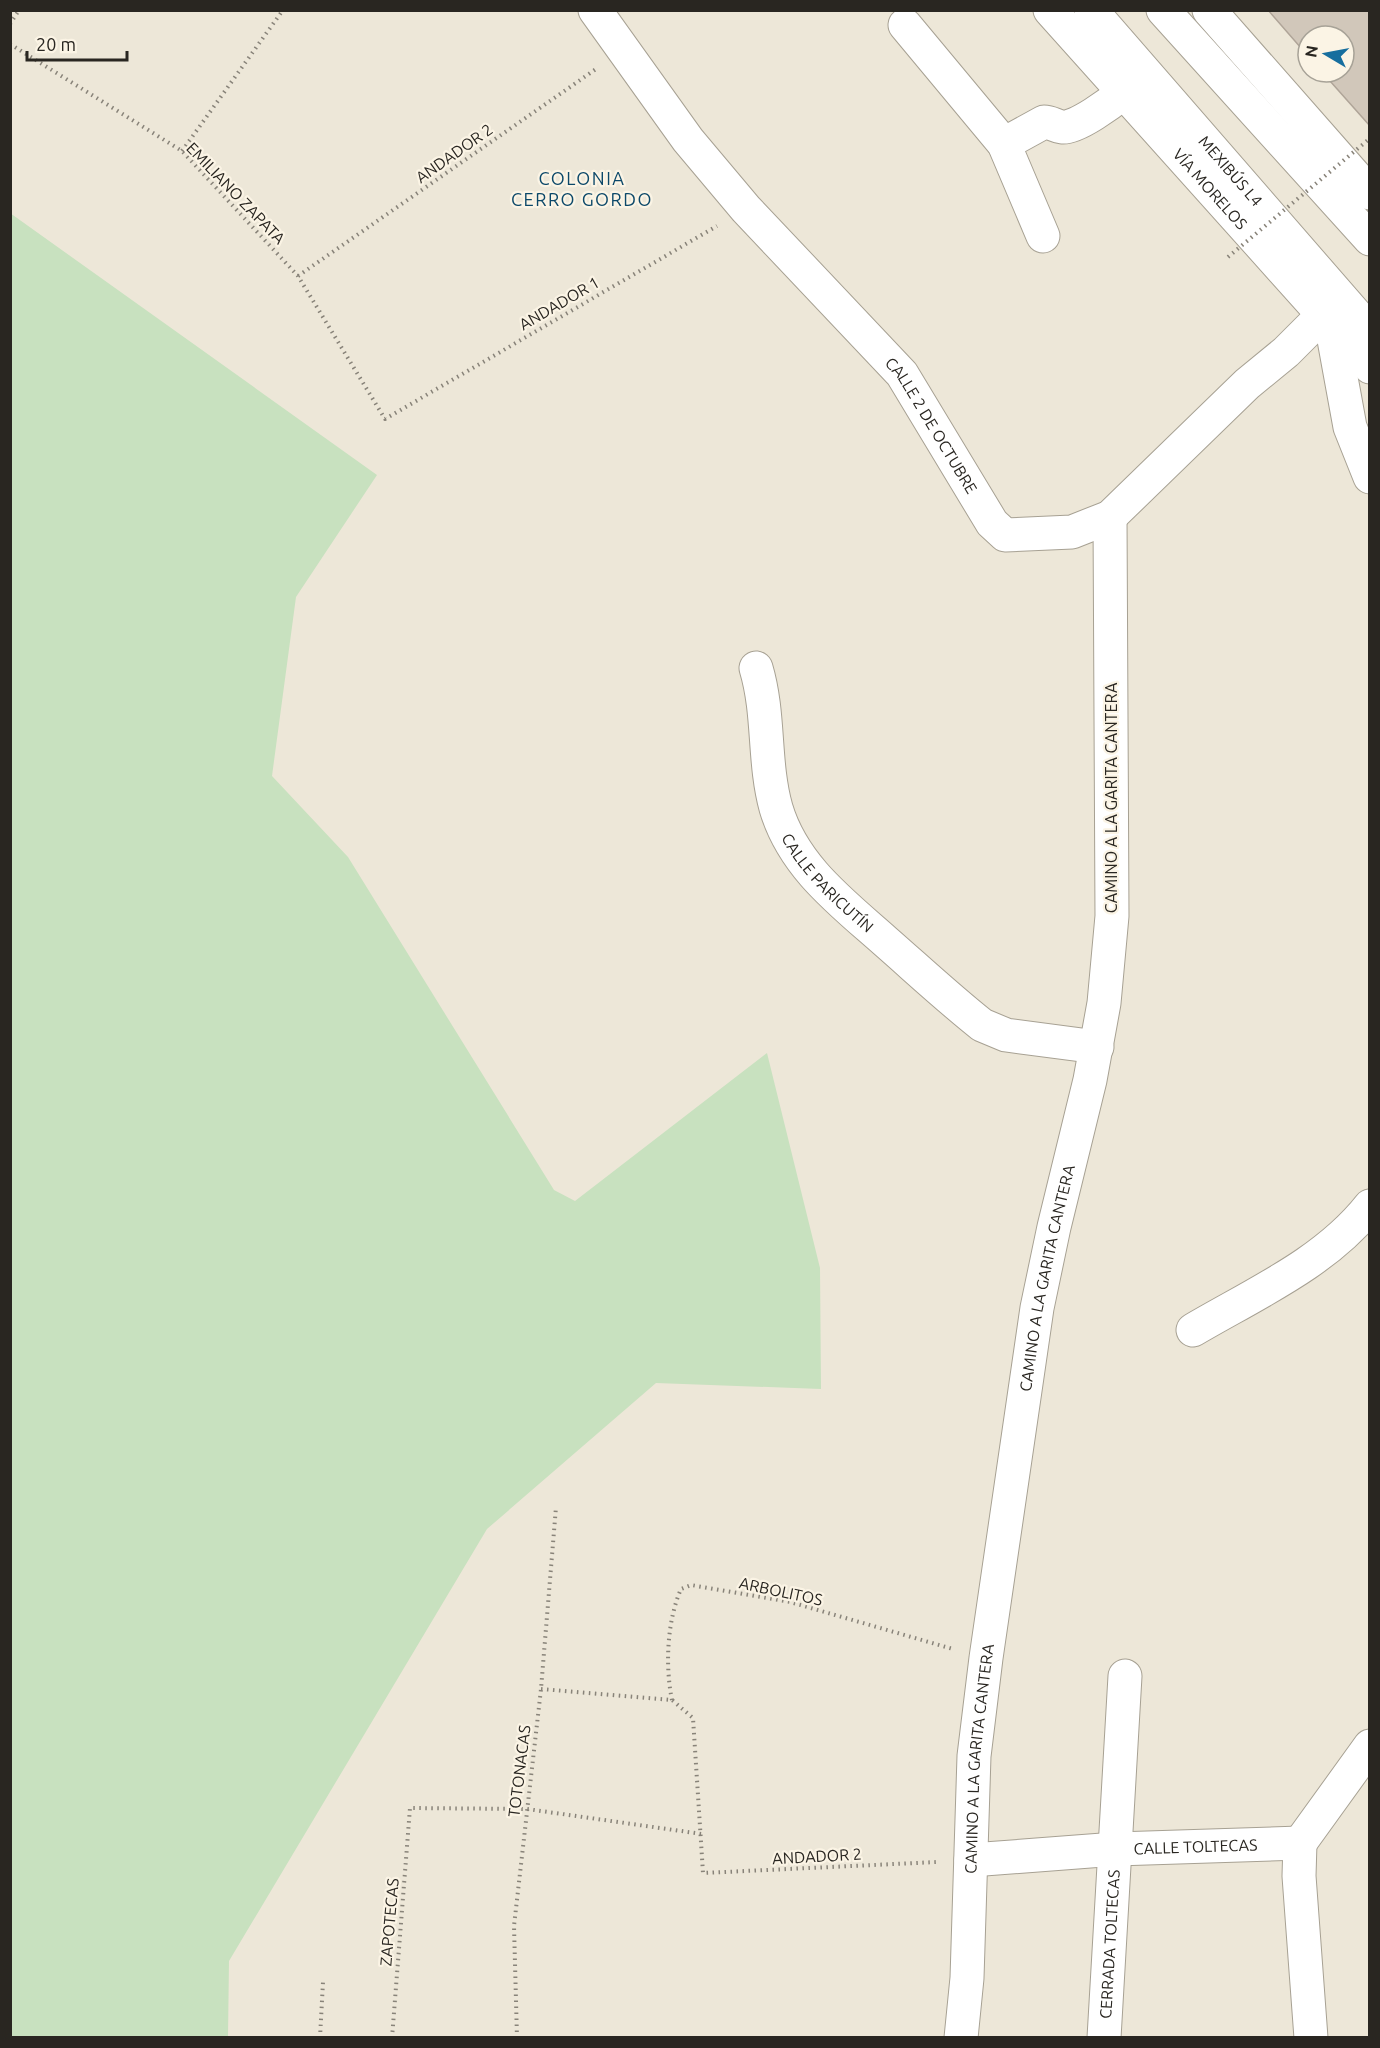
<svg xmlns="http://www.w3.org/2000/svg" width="1380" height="2048" font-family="Ubuntu,sans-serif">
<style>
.green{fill:#c8e1bf}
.building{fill:#d1c7ba;stroke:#afa498;stroke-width:1.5}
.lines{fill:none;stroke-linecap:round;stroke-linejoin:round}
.minor-casing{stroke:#a7a193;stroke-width:35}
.major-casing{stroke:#a7a193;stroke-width:35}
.path{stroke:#888379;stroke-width:4;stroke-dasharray:1.5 4.5;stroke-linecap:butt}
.minor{stroke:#fff;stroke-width:33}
.major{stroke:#fff;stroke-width:33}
.path-bridge{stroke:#888379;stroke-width:4;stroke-dasharray:1.5 4.5;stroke-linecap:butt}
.labels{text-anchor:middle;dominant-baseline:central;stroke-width:4.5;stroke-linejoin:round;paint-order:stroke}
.street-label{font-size:16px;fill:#292621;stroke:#fbf4e5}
.neighbourhood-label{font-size:18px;letter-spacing:1.5px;fill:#0c4869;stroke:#fbf4e5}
</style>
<rect width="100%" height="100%" fill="#ede7d8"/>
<path class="green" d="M10,213L377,475L296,597L272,776L348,857L554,1190L575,1201L767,1053L820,1268L821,1389L656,1383L487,1529L229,1961L228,2037H11Z"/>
<path class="building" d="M1268,10H1370V126L1322,72H1344V36H1308V56Z"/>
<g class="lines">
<defs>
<g id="minor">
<path id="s1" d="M595,10L688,140L746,209L902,374L992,523L1005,535L1072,532L1110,517L1247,384L1286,352L1323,315"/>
<path id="s2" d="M1091,10L1370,331"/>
<path d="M1163,10L1370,239"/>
<path d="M905,25L1004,144L1043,236"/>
<path d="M1004,144L1044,122C1051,122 1055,126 1062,127C1076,129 1112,102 1124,92"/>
<path d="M1331,323L1350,427L1370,477"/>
<path id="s3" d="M756,668C770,715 763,761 776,808C793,866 841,902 885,941C917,969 948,998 982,1025L1006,1035L1097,1047"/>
<path d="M1193,1330C1254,1294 1325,1263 1370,1206"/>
<path d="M1300,1843L1299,1876L1311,2038"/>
<path d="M1300,1843L1370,1746"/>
<path id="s4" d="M971,1860L1116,1849L1300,1843"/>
<path id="s5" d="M961,2038L967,1978L974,1756L986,1658L1037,1308L1054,1227L1090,1080L1104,1003L1112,916L1110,517"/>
<path id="s6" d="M1104,2038L1125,1676"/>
</g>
<g id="major">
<path id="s7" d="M1050,10L1370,367"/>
<path d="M1209,10L1370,193"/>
</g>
</defs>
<use href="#minor" class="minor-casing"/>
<use href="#major" class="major-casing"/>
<path class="path" d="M10,24L19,10
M10,44L182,151L298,276L385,419L717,226
M182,151L283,10
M298,276L596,69
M541,1689L672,1700L693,1718L703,1873L937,1862
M672,1700C665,1666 667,1621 681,1589L691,1585L790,1602L953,1649
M320,2038L323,1982
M392,2038L410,1808L527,1809L702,1834
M517,2038L514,1926L541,1689L556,1507"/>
<use href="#minor" class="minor"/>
<use href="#major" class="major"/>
<path class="path-bridge" d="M1228,257L1368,140"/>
</g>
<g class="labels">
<g class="street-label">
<text transform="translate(454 153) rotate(-35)">ANDADOR 2</text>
<text stroke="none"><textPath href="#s2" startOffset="213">MEXIBÚS L4</textPath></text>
<text stroke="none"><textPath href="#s7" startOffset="240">VÍA MORELOS</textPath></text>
<text transform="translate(236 193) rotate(46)">EMILIANO ZAPATA</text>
<text transform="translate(559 303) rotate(-30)">ANDADOR 1</text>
<text stroke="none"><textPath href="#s1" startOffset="536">CALLE 2 DE OCTUBRE</textPath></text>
<text transform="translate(1111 798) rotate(-90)">CAMINO A LA GARITA CANTERA</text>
<text stroke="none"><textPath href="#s3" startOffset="234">CALLE PARICUTÍN</textPath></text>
<text stroke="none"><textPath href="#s5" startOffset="766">CAMINO A LA GARITA CANTERA</textPath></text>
<text transform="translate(781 1591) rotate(12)">ARBOLITOS</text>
<text stroke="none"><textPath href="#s5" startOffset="280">CAMINO A LA GARITA CANTERA</textPath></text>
<text transform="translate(519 1771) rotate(-83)">TOTONACAS</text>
<text stroke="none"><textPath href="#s4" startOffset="225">CALLE TOLTECAS</textPath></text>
<text transform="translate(817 1856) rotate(-3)">ANDADOR 2</text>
<text transform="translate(389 1922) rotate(-85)">ZAPOTECAS</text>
<text stroke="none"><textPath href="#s6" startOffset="94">CERRADA TOLTECAS</textPath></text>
</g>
<g class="neighbourhood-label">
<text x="582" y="178">COLONIA<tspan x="582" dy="21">CERRO GORDO</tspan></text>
</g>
</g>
<rect width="1380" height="2048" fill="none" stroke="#292621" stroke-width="24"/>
<g transform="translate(1326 54) rotate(280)"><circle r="28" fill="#fbf4e5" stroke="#a7a297" stroke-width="1.5"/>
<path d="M0-4.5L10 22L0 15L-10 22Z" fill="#166e9e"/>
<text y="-9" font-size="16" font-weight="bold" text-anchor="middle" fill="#292621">N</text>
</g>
<path d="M27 51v9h100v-9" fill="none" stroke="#292621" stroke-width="3"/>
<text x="36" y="51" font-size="18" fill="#292621" stroke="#fbf4e5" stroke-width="4.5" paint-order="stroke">20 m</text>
</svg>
